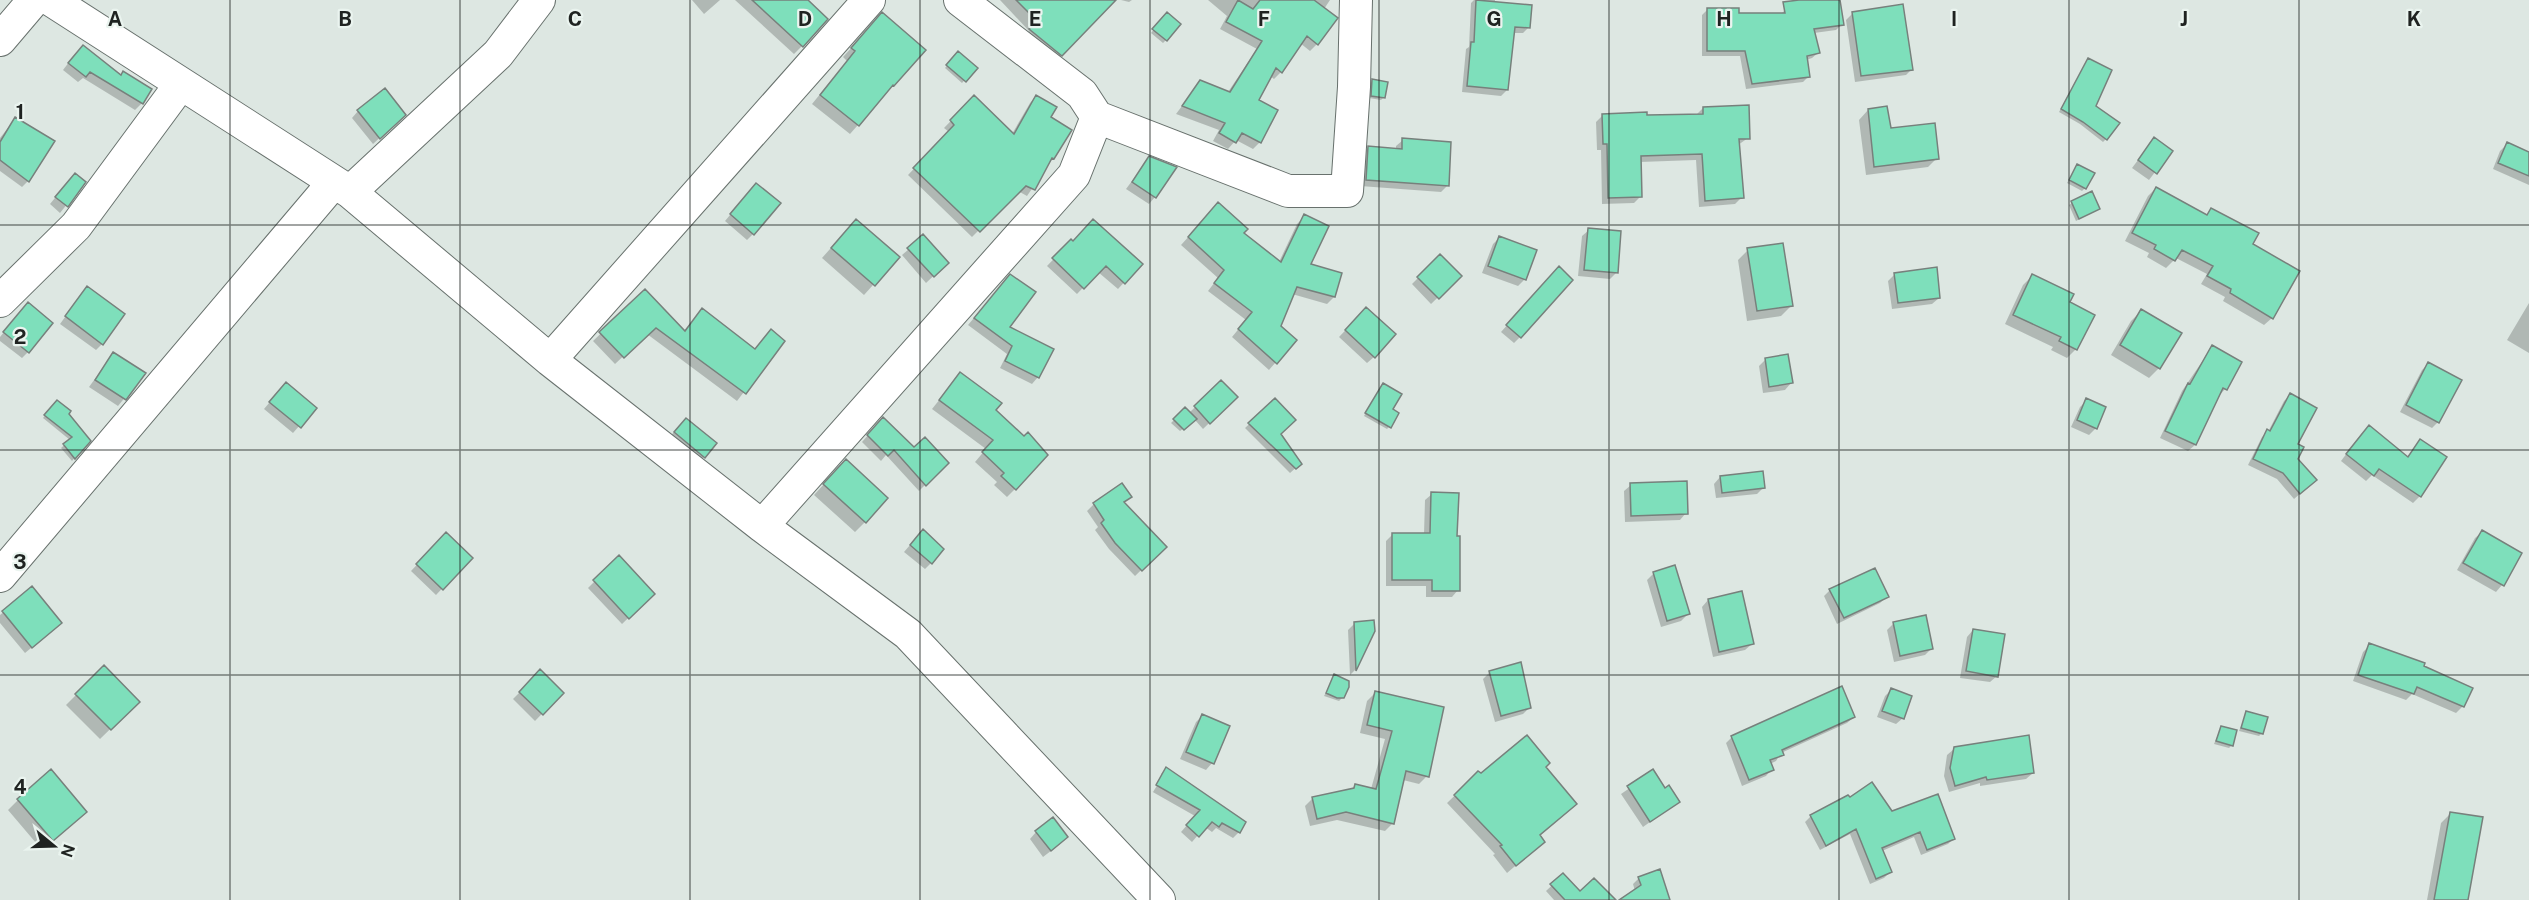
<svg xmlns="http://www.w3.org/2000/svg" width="2529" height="900" font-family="'Public Sans',sans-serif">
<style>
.shadow{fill:#0003}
.building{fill:#7edfbb;stroke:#77807c;stroke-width:1.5}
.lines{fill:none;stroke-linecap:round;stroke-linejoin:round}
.minor-casing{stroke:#68716d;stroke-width:34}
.minor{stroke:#fff;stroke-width:32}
.grid{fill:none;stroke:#1f2321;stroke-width:1.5;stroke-opacity:0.55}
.grid-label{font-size:20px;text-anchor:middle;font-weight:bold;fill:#1f2321;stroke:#eaf4ef;stroke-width:4.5;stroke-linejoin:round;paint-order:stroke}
</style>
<rect width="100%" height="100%" fill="#dde7e2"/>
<path class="shadow" d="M692,0H720L704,14Z
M735,0H805L802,46L794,54Z
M1000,0H1114L1053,64L1022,38L1029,31Z
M1121,0H1132L1129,2Z
M1208,0H1330L1324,9L1317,44L1310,51L1300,43L1281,72L1274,79L1270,76L1256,100L1260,142L1253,149L1236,140L1228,149L1213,141L1219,130L1176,114L1200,82L1228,92L1257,49L1220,29L1227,16Z
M1474,0H1495V4L1529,27L1523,33H1513L1507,90L1501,96L1462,92L1466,49L1469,47L1471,3Z
M1813,0H1838L1842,24L1836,30L1814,33L1818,53L1812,58L1806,60L1809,76L1803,82L1746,89L1740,56H1702V15L1708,9L1737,14L1780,15L1785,10Z
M1167,14L1166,40L1163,43L1151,33Z
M1852,14L1912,69L1906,75L1855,82L1846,20Z
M874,23L924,50L850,134L812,104L847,61L843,57Z
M76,53L120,77L142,103L135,110L83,78L78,82L63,70Z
M958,53L976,68L962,83L945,68Z
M2088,60L2094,106L2106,139L2103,142L2080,124L2059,112Z
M1373,81L1384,97L1381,100L1369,98L1370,83Z
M1036,96L1049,118L1053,158L1027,196L1018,191L972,237L908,175L949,132L944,128L974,97L1012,134L1030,103Z
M1703,108L1748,138L1738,145L1742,197L1735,204L1699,207L1696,160L1640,162V197L1634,203L1602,204L1601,150H1597L1596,122L1603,115H1696Z
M1868,110L1889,130L1937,158L1928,167L1866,175L1859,120Z
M358,111L404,115L373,144L352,118Z
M15,119L28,181L22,187L0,171V138Z
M2154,139L2171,151L2149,180L2132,168Z
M1403,140L1447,186L1441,192L1360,186L1362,154L1369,147L1396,150V146Z
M2507,144L2529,153V185L2493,169L2500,151Z
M1149,158L1155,197L1149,204L1126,189Z
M2075,169L2085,188L2082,191L2067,183Z
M68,182L84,183L60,213L50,204Z
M2156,188L2205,216L2211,210L2251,245L2272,318L2264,325L2223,301L2225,297L2201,284L2207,274L2176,258L2166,268L2147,257L2149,253L2125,241L2148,196Z
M750,191L753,234L747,240L725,221Z
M2072,203L2099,208L2076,221L2069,205Z
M1211,212L1279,262L1297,224L1305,216L1309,265L1334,297L1327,304L1292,294L1280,327L1276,362L1269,370L1232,337L1246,320L1208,291L1218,278L1181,245Z
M1589,230L1616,273L1610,279L1578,276L1582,236Z
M846,231L873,285L864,295L822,258Z
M1499,238L1535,251L1524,280L1518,286L1482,273L1493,244Z
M1071,241L1141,264L1118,289L1098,272L1077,294L1047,266Z
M909,249L947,263L926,283L902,255Z
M1748,250L1791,306L1781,316L1747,321L1738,260Z
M1440,256L1460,276L1431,304L1412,284Z
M1895,274L1939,298L1932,304L1892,309L1888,281Z
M1552,275L1520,337L1514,343L1501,332Z
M2032,276L2068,303L2076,349L2067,358L2051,350L2053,347L2005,324L2023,285Z
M1004,282L1008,327L1038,377L1032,384L1000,368L1007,354L968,325Z
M645,291L683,332L702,310L754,351L783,341L737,401L647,334L615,364L593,341Z
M81,295L102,344L96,350L60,324Z
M2529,303V353L2507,340Z
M21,311L28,352L22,358L0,341V337Z
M2141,311L2159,368L2149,378L2111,355L2131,321Z
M1360,315L1374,357L1367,363L1339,337Z
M2212,347L2240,363L2225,389L2219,396L2195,445L2188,451L2160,438L2182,391Z
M113,354L144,374L118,406L89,387Z
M1766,359L1791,383L1785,390L1763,393L1759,366Z
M2428,364L2438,422L2432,428L2400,412L2422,370Z
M960,374L994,411L1015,489L1007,497L994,485L997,482L975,462L986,449L932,409Z
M1221,382L1236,397L1203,429L1195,420L1180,431L1171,423L1185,409L1189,413Z
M1380,388L1391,410L1389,427L1387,429L1364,416Z
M280,390L315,408L293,433L264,409Z
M2290,395L2297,459L2309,486L2294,499L2277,479L2248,465L2262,437L2269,430L2284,401Z
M1275,400L1279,434L1300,464L1290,473L1245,428Z
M2087,400L2096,428L2089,435L2071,427L2080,407Z
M54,404L67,414L89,441L72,461L61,448L70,440L43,418Z
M877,425L914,449L947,463L919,491L886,455L881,461L862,442Z
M679,426L704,457L697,463L668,439Z
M2362,433L2407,457L2420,441V496L2413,503L2372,475L2366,481L2341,461Z
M836,471L865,522L855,532L814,495Z
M1720,477L1764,487L1757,494L1716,498L1714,484Z
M1631,485L1686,513L1680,520L1625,522L1624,491Z
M1432,494L1456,538L1458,590L1452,597H1426V586H1386V541L1393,534H1424L1425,500Z
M1130,496L1123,503L1165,547L1135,576L1109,549L1095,530L1098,527L1087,511L1094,504Z
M2482,532L2520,554L2502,585L2496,592L2457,570L2475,538Z
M446,534L471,558L436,595L411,571Z
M916,538L931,563L925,569L904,552Z
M619,557L653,594L622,624L588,588Z
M1654,573L1688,614L1681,621L1661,627L1647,580Z
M32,588L54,629L25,653L0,623V615Z
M1830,590L1887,597L1880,603L1837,624L1824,596Z
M1708,600L1752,644L1745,650L1713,657L1702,607Z
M1355,623L1373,631L1355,670L1350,675L1348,630Z
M1894,623L1931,649L1925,655L1894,662L1887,630Z
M1973,630L1997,676L1990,682L1960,678L1967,637Z
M2370,645L2422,667L2463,706L2456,713L2412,694L2406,700L2353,681L2363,652Z
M104,667L138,702L100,739L66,705Z
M540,672L562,693L535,721L513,699Z
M1490,672L1530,707L1523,714L1495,722L1483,679Z
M1335,676L1342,698L1339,701L1324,696Z
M1891,690L1903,718L1896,724L1877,717L1885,696Z
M1375,693L1427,776L1419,784L1403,780L1393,823L1385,831L1337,820L1310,826L1305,806L1313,798L1351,790L1355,785L1371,789L1385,739L1360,733L1367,701Z
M2247,712L2262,733L2259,736L2239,731Z
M1203,715L1228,727L1212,763L1206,770L1180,759L1196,722Z
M1854,717L1847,723L1781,753L1776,761L1770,764L1772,769L1766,776L1742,786L1726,743L1732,737Z
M2221,728L2232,745L2229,748L2214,744Z
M1954,749L2033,773L2026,779L1980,786V783L1949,792L1944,776L1947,755Z
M1544,767L1539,836L1535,849L1507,873L1493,855L1495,854L1447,803L1478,773L1480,775Z
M1166,769L1239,832L1233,838L1216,828L1212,832L1205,827L1192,842L1181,832L1195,816L1151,791L1153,792L1164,774H1161Z
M1653,772L1665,790L1678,802L1643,827L1621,794Z
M18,800L75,822L42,850L8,810Z
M1892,813L1954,838L1948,844L1921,855L1914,837L1882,851L1890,872L1884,878L1870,884L1850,834L1820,850L1805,822L1811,816Z
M2451,813L2466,900H2427L2441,823Z
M1036,832L1060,844L1043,857L1030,839Z
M1563,875L1580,893L1614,900H1554L1546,891Z
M1639,878L1670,900H1622L1635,891L1633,884Z"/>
<path class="building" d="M752,0H808L828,19L803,47Z
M1016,0H1116L1062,56L1029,29L1037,21Z
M1238,0L1253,9L1260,0H1314L1338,18L1318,45L1307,36L1282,73L1276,68L1259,100L1278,110L1261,143L1242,133L1236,143L1219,133L1225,123L1182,106L1200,80L1230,92L1262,41L1226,22Z
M1476,0L1532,5L1530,28L1515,27L1508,90L1467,86L1471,42H1474Z
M1799,0H1840L1844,25L1814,29L1820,53L1807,56L1810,77L1752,84L1745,51H1707V8H1739V13H1785L1783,2Z
M1903,4L1913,70L1861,76L1852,12Z
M882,12L926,50L894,86L893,85L859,126L820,95L855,51L851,48Z
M1167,12L1181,24L1167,41L1152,29Z
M83,45L121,75L123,71L152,89L143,104L90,72L86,77L68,63Z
M958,51L978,68L966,82L946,65Z
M2088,58L2112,70L2096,106L2120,123L2107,140L2083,122L2061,109Z
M1372,79L1388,82L1385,98L1371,96Z
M385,88L406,115L380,139L357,110Z
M974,95L1014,134L1036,95L1057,107L1051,117L1072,130L1054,159L1052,158L1035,190L1026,186L980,232L913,168L954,125L950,120Z
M1749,105L1750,139H1739L1744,198L1705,201L1702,154L1641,156L1642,197L1608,198L1607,144H1603L1602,114L1647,112V115L1703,114V107Z
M1887,106L1891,128L1935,123L1939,159L1874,167L1868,109Z
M15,117L55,141L29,182L0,160V142Z
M2154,137L2173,151L2157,174L2138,160Z
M1402,138L1451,142L1449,186L1366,180L1368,146L1402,149Z
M2507,142L2529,152V176L2498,163Z
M1149,156L1177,167L1156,198L1132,182Z
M2077,164L2095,173L2086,189L2069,180Z
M75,173L86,182L68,207L55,197Z
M756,183L781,203L754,235L730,214Z
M2156,187L2207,215L2211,208L2259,233L2253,244L2300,271L2273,319L2230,293L2231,289L2207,276L2213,266L2182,250L2175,261L2154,249L2156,245L2132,233Z
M2092,191L2100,209L2079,219L2071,201Z
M1218,202L1248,229L1244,233L1281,262L1304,214L1329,226L1311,264L1342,273L1335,297L1297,287L1281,326L1297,340L1277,364L1238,329L1252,312L1214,283L1224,270L1188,237Z
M856,219L900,257L875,286L831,248Z
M1093,219L1143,264L1125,284L1106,266L1084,289L1052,258L1071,239L1073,241Z
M1588,228L1621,231L1618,273L1584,270Z
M923,234L949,263L934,277L907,248Z
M1499,236L1537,250L1526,280L1488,266Z
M1783,243L1793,306L1757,311L1747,248Z
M1440,254L1462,276L1439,299L1417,277Z
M1559,266L1573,280L1521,338L1506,325Z
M1937,267L1940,298L1898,303L1894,273Z
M1010,274L1036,292L1010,327L1054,349L1039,378L1005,361L1012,346L974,318Z
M2032,274L2074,294L2070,302L2095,315L2077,350L2059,341L2061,337L2013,315Z
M87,286L125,314L103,345L65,316Z
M645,289L685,331L702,308L755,349L771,329L785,341L746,394L656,328L624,358L599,332Z
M28,302L53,323L29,353L3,332Z
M1366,307L1396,334L1375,358L1345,330Z
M2141,309L2182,333L2160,369L2120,345Z
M2212,345L2242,362L2227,390L2223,388L2196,445L2165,431L2188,383L2190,384Z
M113,352L146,373L126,400L95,380Z
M1788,354L1793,383L1769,387L1765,358Z
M2428,362L2462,380L2439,423L2406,405Z
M960,372L1002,403L996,410L1024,436L1028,432L1048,455L1016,490L1001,476L1004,473L982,452L993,440L939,400Z
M1221,380L1238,397L1210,424L1194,406Z
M286,382L317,408L301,428L269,402Z
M1383,383L1402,394L1393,409L1399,413L1391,428L1365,413Z
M2290,393L2317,408L2298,444L2304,447L2298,459L2317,480L2300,494L2283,473L2253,459L2267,429L2270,431Z
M1275,398L1296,420L1281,434L1302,464L1296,469L1248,423Z
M2086,398L2106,407L2097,429L2077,420Z
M57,400L71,411L69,414L91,441L75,459L63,444L72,437L44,415Z
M1185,407L1197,419L1184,430L1173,419Z
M883,417L914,447L925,437L949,463L926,486L894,450L888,456L867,435Z
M686,418L717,443L705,458L674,432Z
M2369,425L2408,457L2420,439L2447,457L2421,497L2379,469L2374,476L2346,454Z
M846,459L888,498L866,523L823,484Z
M1763,471L1765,488L1722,493L1720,476Z
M1687,481L1688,514L1631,516L1630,483Z
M1122,483L1132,497L1124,502L1167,547L1142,571L1115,543L1101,523L1104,520L1093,503Z
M1431,492L1459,493L1457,536H1460V591H1432V580H1392V533H1430Z
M923,529L944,549L932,564L910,545Z
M2482,530L2522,553L2504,586L2463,563Z
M446,532L473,558L443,590L416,564Z
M619,555L655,594L629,619L593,580Z
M1675,565L1690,614L1667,621L1653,572Z
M1875,568L1889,597L1844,618L1829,589Z
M32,586L62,623L32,648L2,611Z
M1742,591L1754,644L1719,652L1708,599Z
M1926,615L1933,649L1900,656L1893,622Z
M1374,620L1375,631L1356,671L1354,622Z
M1973,629L2005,634L1998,677L1966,671Z
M2369,643L2425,663L2424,666L2473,688L2464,707L2417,687L2414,694L2358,675Z
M1521,662L1531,708L1501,716L1489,671Z
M104,665L140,702L111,730L75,694Z
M540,669L564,693L543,715L519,692Z
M1334,674L1349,681V687L1344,698H1337L1326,693Z
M1842,686L1855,717L1782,750L1784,755L1770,760L1774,770L1749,780L1731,736Z
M1891,688L1912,696L1904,719L1882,711Z
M1375,691L1444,707L1429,777L1406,771L1394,824L1346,812L1317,819L1312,797L1354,788L1355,784L1376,789L1392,731L1367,725Z
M2246,711L2268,717L2263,734L2241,728Z
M1202,714L1230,726L1214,764L1186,752Z
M2221,726L2237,730L2233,746L2216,741Z
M1527,735L1550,763L1546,767L1577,804L1540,835L1545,842L1516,866L1500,846L1502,845L1454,795L1478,771L1481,773Z
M2029,735L2034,773L1987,780L1986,777L1955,786L1950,768L1954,747Z
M1166,767L1246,822L1240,833L1222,823L1219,827L1212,822L1199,837L1186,825L1200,810L1156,785Z
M51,769L87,812L53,841L17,799Z
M1653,769L1665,788L1669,785L1680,802L1650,822L1627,786Z
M1872,782L1892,811L1938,794L1955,839L1927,850L1920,832L1882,848L1892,872L1876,879L1856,829L1826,846L1810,815L1848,795L1850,797Z
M2450,812L2483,817L2468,900H2434Z
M1053,817L1068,837L1051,851L1035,831Z
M1660,869L1670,900H1619L1641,885L1638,877Z
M1563,873L1580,891L1594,878L1616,900H1565L1550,884Z"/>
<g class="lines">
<defs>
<path id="minor" d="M51,0L350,192L550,360L762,526L908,634L1159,900
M0,40L34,0
M1097,117L1288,191H1347L1354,87L1356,0
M350,192L498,54L539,0
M0,301L76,226L180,85
M550,360L869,0
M762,526L1074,175L1097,117L1082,94L960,0
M0,576L334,182"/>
</defs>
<use href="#minor" class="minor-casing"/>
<use href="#minor" class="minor"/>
</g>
<path class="grid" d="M230,0V900M460,0V900M690,0V900M920,0V900M1150,0V900M1379,0V900M1609,0V900M1839,0V900M2069,0V900M2299,0V900M0,225H2529M0,450H2529M0,675H2529"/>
<g class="grid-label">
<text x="115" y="26">A</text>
<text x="345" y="26">B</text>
<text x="575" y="26">C</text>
<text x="805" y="26">D</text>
<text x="1035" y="26">E</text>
<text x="1264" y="26">F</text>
<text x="1494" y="26">G</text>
<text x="1724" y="26">H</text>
<text x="1954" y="26">I</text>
<text x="2184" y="26">J</text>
<text x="2414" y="26">K</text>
<text x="20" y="119">1</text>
<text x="20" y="344">2</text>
<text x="20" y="569">3</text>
<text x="20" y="794">4</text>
</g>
<g transform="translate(54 846) rotate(109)" stroke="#eaf4ef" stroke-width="4.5" paint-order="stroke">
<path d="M0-4.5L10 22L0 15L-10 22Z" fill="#1f2321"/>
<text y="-9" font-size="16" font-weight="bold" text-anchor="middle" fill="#1f2321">N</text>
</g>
</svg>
